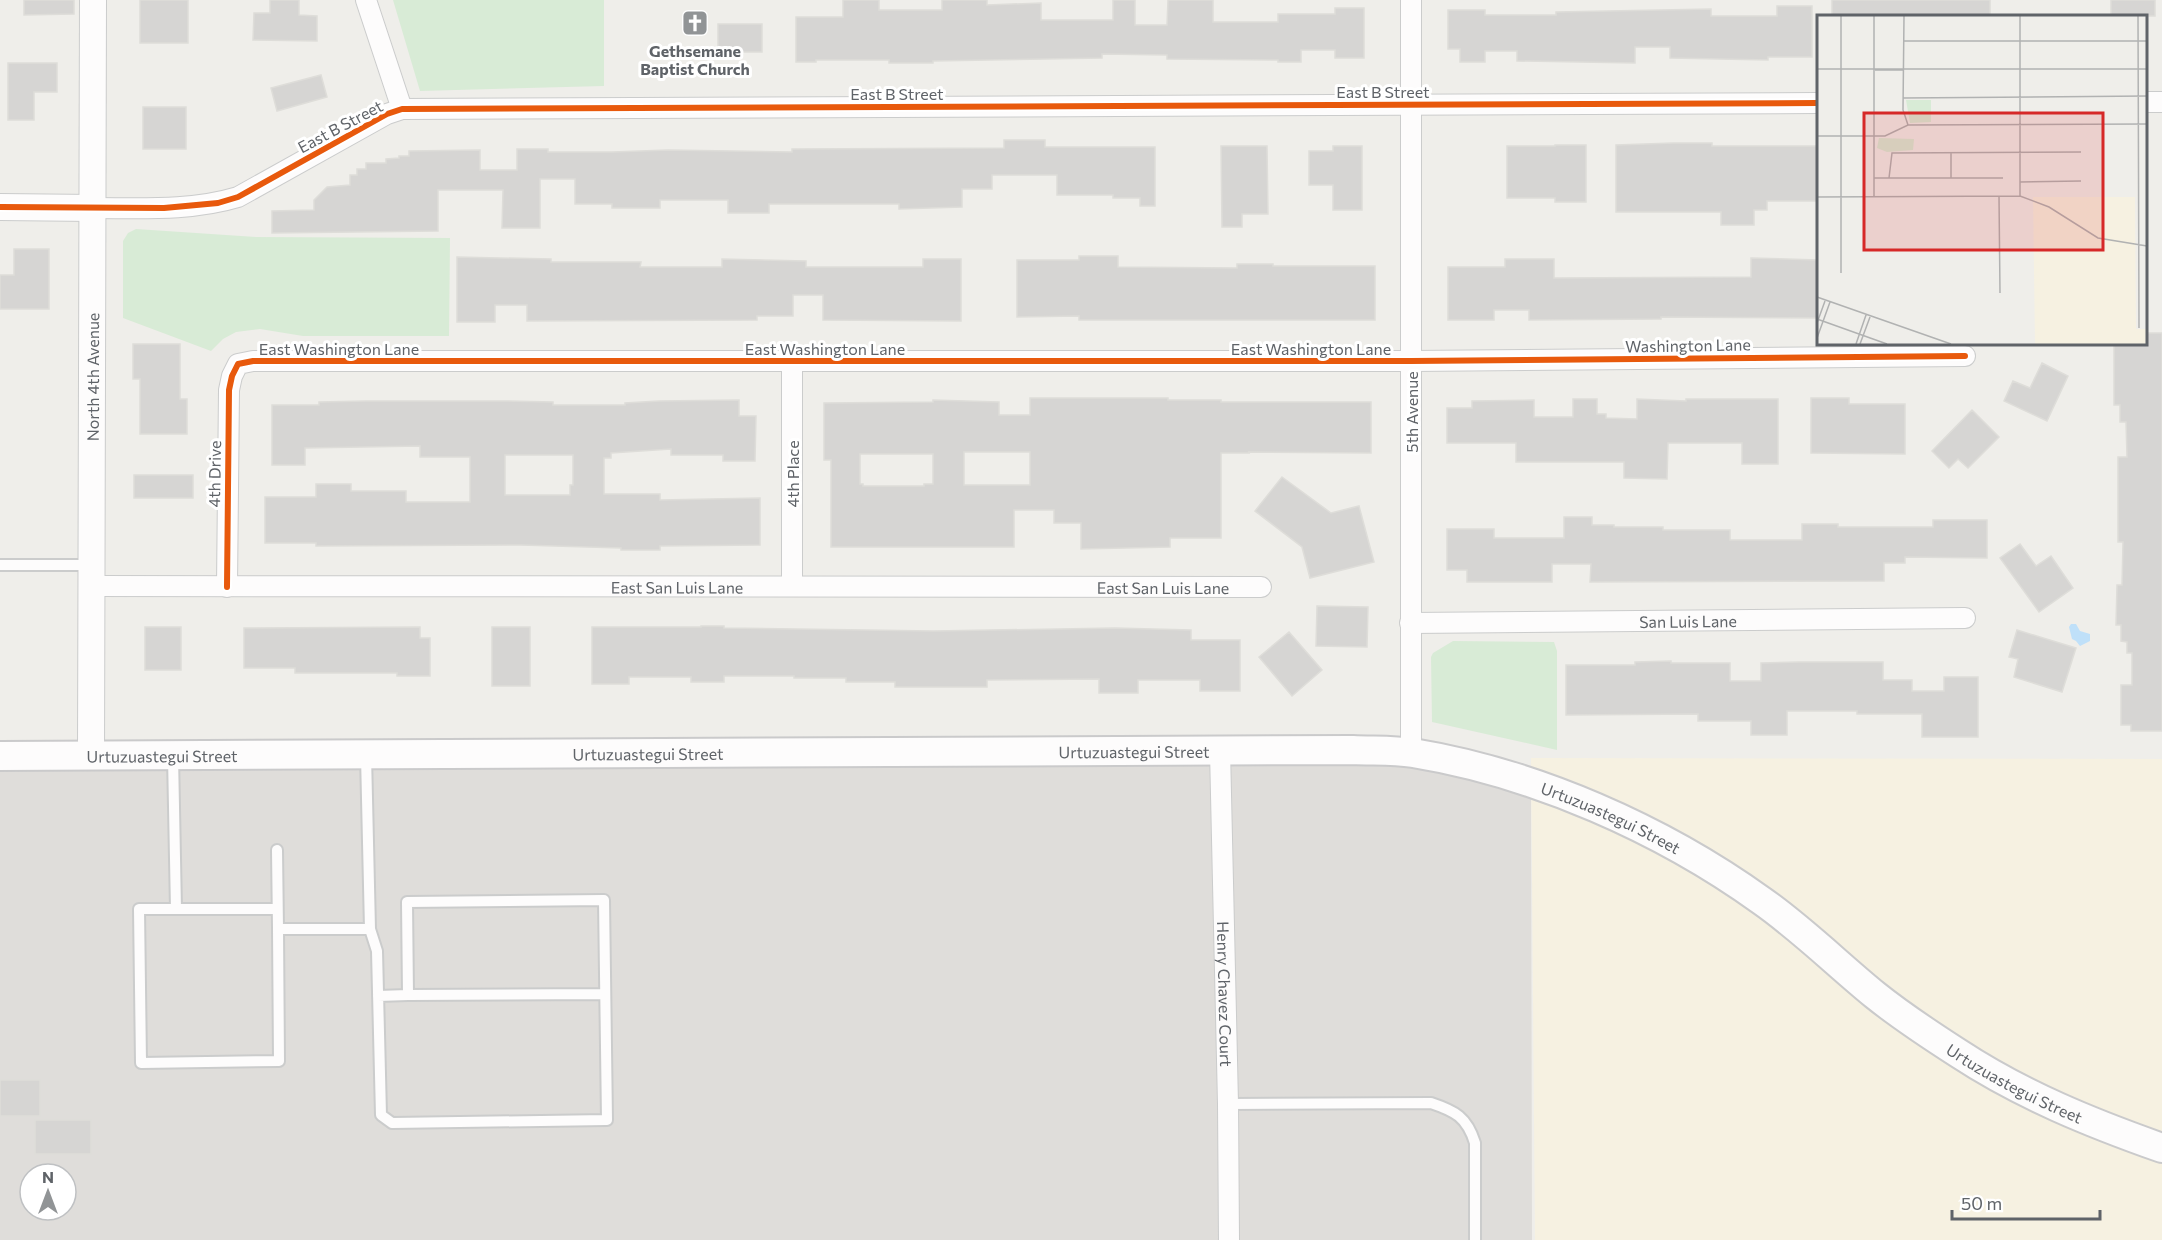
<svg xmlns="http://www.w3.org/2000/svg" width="2162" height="1240" font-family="Commissioner,sans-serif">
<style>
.industrial{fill:#dfddda;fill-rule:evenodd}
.green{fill:#d8ebd6}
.sand{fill:#f6f1e1}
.water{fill:#bfe0f9}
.building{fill:#d6d5d3;stroke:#deddd9;stroke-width:1.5;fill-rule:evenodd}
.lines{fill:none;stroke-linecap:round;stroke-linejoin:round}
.service-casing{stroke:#cbcccc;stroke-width:14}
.minor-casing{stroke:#cbcccc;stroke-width:22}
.tertiary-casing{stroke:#cbcccc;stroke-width:28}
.secondary-casing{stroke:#cacacb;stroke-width:32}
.service{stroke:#fdfcfc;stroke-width:10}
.minor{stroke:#fdfcfc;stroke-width:20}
.tertiary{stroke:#fdfcfc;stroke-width:26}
.secondary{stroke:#fdfcfc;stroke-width:28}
.cycleway-casing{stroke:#fff;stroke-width:10}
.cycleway{stroke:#e8590c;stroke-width:6}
.labels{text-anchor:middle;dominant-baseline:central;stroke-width:6;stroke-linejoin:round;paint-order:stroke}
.poi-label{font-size:16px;font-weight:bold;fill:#5f6368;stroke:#fff}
.street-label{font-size:16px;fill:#5f6368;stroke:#fff}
.inset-road{fill:none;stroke:#b1b2b2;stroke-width:1.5}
.view{fill:#d62828;fill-opacity:0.15;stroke:#d62828;stroke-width:3}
.inset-edge{fill:none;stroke:#5f6368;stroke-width:3}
</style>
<rect width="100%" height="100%" fill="#efeeea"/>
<path class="industrial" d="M1353,750L1531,783L1532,1240H0V756ZM30,1174H66V1210H30Z"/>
<path class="green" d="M393,0H604V86L420,91Z
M136,229L256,237L450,238L449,336H303L260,329L236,332L223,339L211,351L123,318V241L128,233Z
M1453,641L1554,642L1557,651V750L1432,722L1431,657L1433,653Z"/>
<path class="sand" d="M1531,758L2162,759V1240H1535Z"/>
<path class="water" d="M2071,624H2076L2080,631L2090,634V641L2080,646L2076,641L2072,639L2069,627Z"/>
<path class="building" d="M24,0H74V14L24,15Z
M140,0H188V43H140Z
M270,0H299V15L317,16V41L253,40L254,13H270Z
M843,0H879V10H942V0H987V5L1041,3V20H1113V0H1135V25H1167L1168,0H1213V22H1278V14H1335V8H1364V58H1335V50H1301V62H1278V60L1167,59V55L1102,54V58L933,61V63H889V60H816V62H796V17H843Z
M1832,0H1990V16H1832Z
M2111,0H2155V16H2111Z
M1777,6H1812V57H1768V60L1670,58V47H1635V63L1517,61V51H1485V62H1460V49H1448V10H1485V15H1556V12L1711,9V16H1777Z
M718,24H762V52H718Z
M8,63H57V92H34V120H8Z
M321,75L327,97L277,111L271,88Z
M143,107H186V149H143Z
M1004,140H1045V147H1155V206H1140V198H1113V195H1057V175H992V189H962V207L899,209V204H769V213H728V200H660V208H612V204H575V179H540V228H502L503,190H438V231L272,233V211L314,210V200L327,187L350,185V175H357V169H366V163H386V159L399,158V156H409V151L480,150V170H517V149H548V152H612L668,150L792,152V149L1004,148Z
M1673,143H1712V146H1818V201H1767V210H1754V225H1721V212H1616V145Z
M1555,145H1586V202H1555V198H1507V146H1555Z
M1221,146H1267L1268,214H1242V227H1222Z
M1333,146H1362V210H1333V185H1309V151H1333Z
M14,249H49V309H0V275H14Z
M1079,256H1118V267L1237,268V264H1273V266H1375V320H1079V316L1017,317V260H1079Z
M457,257L551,259V262H641L640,267H722V259L806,261V267H923V259H961V321L823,320V295H793V316H757V320L527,321V305H495V322H457Z
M1751,258L1818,260V318L1661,317V319L1529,320V310H1494V320H1448V267H1505V259H1554V278L1751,277Z
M2145,333H2162V731H2131V725H2121V685H2132V653H2127V642L2121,641V625H2116L2117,585H2122L2123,542H2118V457H2127L2126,422H2120V405H2114V344H2145Z
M133,344H180V399H187V434H140V379H133Z
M2042,363L2068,376L2047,421L2004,401L2013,381L2030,388Z
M1030,398H1168V400H1221V402H1371V453L1248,452L1250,453H1221V538H1170V547L1081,549V523H1054V510H1014V547H831V460H824V403L933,402V400L999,402V415H1030ZM964,452H1030V485H964ZM860,454H933V484H924V486H863V484H860Z
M1811,398H1849V404H1905V454L1811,453Z
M1573,399H1597V414H1606V418L1637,419V399L1686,401V399H1778V464H1742V443H1668L1667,479L1624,478V462H1516V443H1447V408H1472V401L1534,400V417H1573Z
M739,400V416H756L755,461H723V455H671V449L611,453V458H604V494H660V500L760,498V545L660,546V550H621V548L521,545L316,546V543H265V497H316V484H351V491H406V502H470V457H420V446L305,448V465H272V405H319V402L366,401H507L553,402V405H625V403L659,401ZM505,455H573V485H570V495H505Z
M1972,410L1999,437L1968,468L1958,459L1949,468L1932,451Z
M134,475H193V498H134Z
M1282,477L1331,513L1359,506L1374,562L1310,578L1302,547L1255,511Z
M1564,517H1592V525H1614V527H1663V530H1730V540H1802V524H1838V527H1933V520H1987V558L1905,557V563H1884V581L1590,582L1591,564H1552V582H1467V570H1447V529H1494V538H1564Z
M2020,544L2036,566L2051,556L2073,588L2039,612L2000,558Z
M1317,606L1368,607L1367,647L1316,646Z
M701,626H724V628L934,631L1115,628L1191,630V640H1240V691H1200V680H1138V693H1099V679L987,680V687H895V682H846V678H794V676H724V682H691V677H629V684H592V627H701Z
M145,627H181V670H145Z
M420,627V638H430V676H397V673H295V668H244V628Z
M492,627H530V686H492Z
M2017,630L2076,648L2062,692L2014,677L2018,659L2009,657Z
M1289,632L1322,670L1292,696L1259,657Z
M1671,661V663H1730V681H1761V663L1799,662H1883V680H1912V691H1944V677H1978V737H1922V714H1857V711H1787V735H1751V721H1698V714L1566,715V665H1635V662Z
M0,1080H40V1116H0Z
M35,1120H91V1154H35Z"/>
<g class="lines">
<defs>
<path id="service" d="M0,565H92
M366,755L370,929
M173,756L176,909
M277,850L278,929L279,1061L141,1063L139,909H277
M278,929H370L377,951L381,1115L392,1123L607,1120L604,900L407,902L408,995L378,996
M408,995L605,994
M1228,1104L1431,1103C1455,1111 1467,1117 1475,1143V1240"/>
<g id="minor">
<path d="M366,0L402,109"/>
<path d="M2146,102H2162"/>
<path d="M94,208C142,208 192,211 238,197L387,114L402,109L1818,103"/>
<path d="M792,361V586"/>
<path id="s1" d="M92,586L1261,587"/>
<path d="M227,587L229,390L232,376L238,364L253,361H1411L1965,356"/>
<path id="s2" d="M1410,623L1965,618"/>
<path id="s3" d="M1220,750L1228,1104L1229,1240"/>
<path d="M1411,753V0"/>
</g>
<g id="tertiary">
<path d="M0,207L94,208"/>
<path id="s4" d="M91,755L93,0"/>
</g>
<g id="secondary">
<path id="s5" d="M0,756L1353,750C1373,751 1394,750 1413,753C1535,773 1662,829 1762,901C1802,929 1837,964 1875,995C1901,1016 1930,1035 1958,1053C2022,1095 2091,1123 2162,1148"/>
</g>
</defs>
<use href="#service" class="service-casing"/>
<use href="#minor" class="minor-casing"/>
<use href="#tertiary" class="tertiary-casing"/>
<use href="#secondary" class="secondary-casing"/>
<use href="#service" class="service"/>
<use href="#minor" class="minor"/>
<use href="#tertiary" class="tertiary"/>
<use href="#secondary" class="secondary"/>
<defs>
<path id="cycleway" d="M0,207L164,208L218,203L238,197L387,114L402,109L1818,103
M227,587L229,390L232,376L238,364L253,361H1411L1965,356"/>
</defs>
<use href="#cycleway" class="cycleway-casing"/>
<use href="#cycleway" class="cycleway"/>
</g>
<defs>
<symbol id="church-square" viewBox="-11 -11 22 22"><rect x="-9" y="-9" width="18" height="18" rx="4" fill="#919496" stroke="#fff"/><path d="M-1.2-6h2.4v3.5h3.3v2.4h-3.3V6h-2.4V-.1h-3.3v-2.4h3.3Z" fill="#fff"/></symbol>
</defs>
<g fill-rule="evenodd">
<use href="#church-square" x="680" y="8" width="30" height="30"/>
</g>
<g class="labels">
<g class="poi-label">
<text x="695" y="50">Gethsemane<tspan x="695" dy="18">Baptist Church</tspan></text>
</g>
<g class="street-label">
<text x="1383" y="91">East B Street</text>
<text x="897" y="93">East B Street</text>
<text transform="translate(340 126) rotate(-28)">East B Street</text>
<text transform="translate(1688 345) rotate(-1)">Washington Lane</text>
<text x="339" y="348">East Washington Lane</text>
<text x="825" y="348">East Washington Lane</text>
<text x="1311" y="348">East Washington Lane</text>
<text stroke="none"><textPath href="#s4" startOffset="378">North 4th Avenue</textPath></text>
<text transform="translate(1411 412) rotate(-90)">5th Avenue</text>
<text transform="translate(214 474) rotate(-89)">4th Drive</text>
<text transform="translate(792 474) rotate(-90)">4th Place</text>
<text stroke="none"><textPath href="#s1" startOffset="585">East San Luis Lane</textPath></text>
<text stroke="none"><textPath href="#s1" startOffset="1071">East San Luis Lane</textPath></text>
<text stroke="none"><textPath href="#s2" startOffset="278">San Luis Lane</textPath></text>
<text stroke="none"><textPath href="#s5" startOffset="1134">Urtuzuastegui Street</textPath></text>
<text stroke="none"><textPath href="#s5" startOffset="648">Urtuzuastegui Street</textPath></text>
<text stroke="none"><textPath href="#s5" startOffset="162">Urtuzuastegui Street</textPath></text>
<text stroke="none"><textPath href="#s5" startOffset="1622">Urtuzuastegui Street</textPath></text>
<text stroke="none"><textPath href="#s3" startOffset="244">Henry Chavez Court</textPath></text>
<text stroke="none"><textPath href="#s5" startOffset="2108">Urtuzuastegui Street</textPath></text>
</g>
</g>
<g transform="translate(1817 15)">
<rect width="330" height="330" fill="#efeeea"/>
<path d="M89,85H114V107L93,108ZM62,123L97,124L96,135L70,137L60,133Z" fill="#d8ebd6"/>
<path d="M216,182H318L319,314H330V329H218Z" fill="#f6f1e1"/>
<path class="inset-road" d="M24,1V258M57,1V182M87,1L86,95L91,110M321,1L322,313M87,26H330M0,54H330M58,55H86M86,83L330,81M0,121H68L91,110L330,109M134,138V163M57,163H186M72,163L75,138L264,137M203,167L264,166M182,181L183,278M203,181V1M0,182L203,181L232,192L281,223L330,231M0,282L134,329M0,304L70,329M0,308L8,286M0,323L13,287M39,329L49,300M43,329L53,302"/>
<path class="view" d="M47,98H286V235H47Z"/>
<rect width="330" height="330" class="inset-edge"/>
</g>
<g transform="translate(48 1192)"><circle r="28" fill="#ffffff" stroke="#bfc1c3" stroke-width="1.5"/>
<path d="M0-4.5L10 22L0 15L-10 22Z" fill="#919496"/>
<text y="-9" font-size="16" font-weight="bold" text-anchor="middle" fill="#5f6368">N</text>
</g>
<path d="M1952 1210v9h148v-9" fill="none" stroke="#5f6368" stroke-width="3"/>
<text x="1961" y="1210" font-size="18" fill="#5f6368" stroke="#ffffff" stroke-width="4.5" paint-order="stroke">50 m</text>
</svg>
